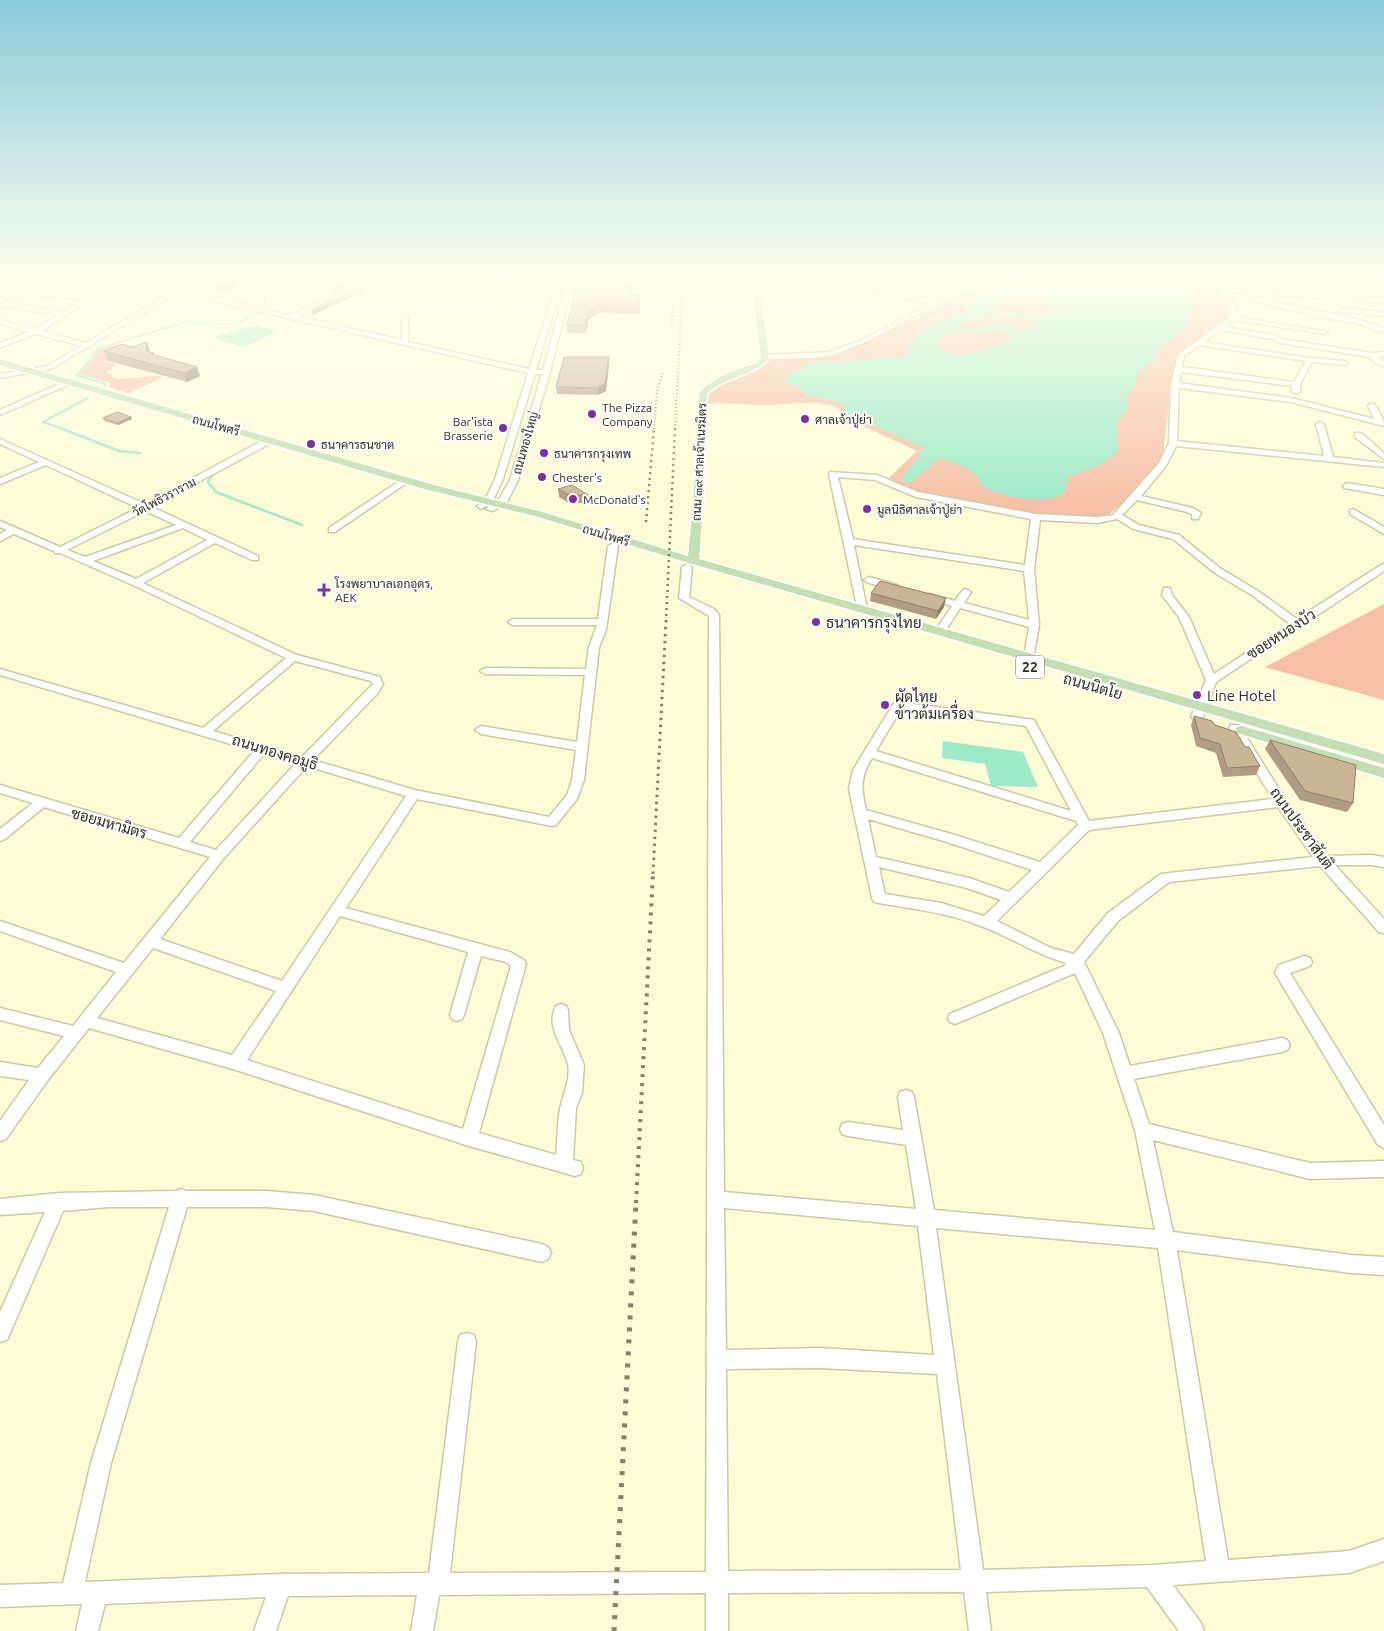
<svg xmlns="http://www.w3.org/2000/svg" width="1384" height="1631" font-family="Ubuntu,Sarabun,sans-serif">
<style>
.green{fill:#f7bfa6}
.water{fill:#9deac8;fill-rule:evenodd}
.lines{fill:none;stroke-linecap:round;stroke-linejoin:round}
.stream-far1{stroke:#9deac8;stroke-width:2}
.stream{stroke:#9deac8;stroke-width:2.5}
.minor-casing{stroke:#cccaa6;stroke-width:3}
.major-casing{stroke:#fff;stroke-width:3}
.minor{fill:#fff;fill-rule:evenodd}
.major{fill:#c3dfb3;fill-rule:evenodd}
.rail-far4{stroke:#828169;stroke-width:2;stroke-dasharray:1 2.5;stroke-linecap:butt}
.rail-far3{stroke:#828169;stroke-width:2.5;stroke-dasharray:2 4;stroke-linecap:butt}
.rail-far2{stroke:#828169;stroke-width:3;stroke-dasharray:2.5 4.5;stroke-linecap:butt}
.rail-far1{stroke:#828169;stroke-width:4;stroke-dasharray:3 6;stroke-linecap:butt}
.rail{stroke:#828169;stroke-width:5;stroke-dasharray:4 8;stroke-linecap:butt}
.wall{fill:#af9c82}
.shaded-wall{fill:#8e7f6a}
.building{fill:#cbb597;stroke:#8e7f6a}
.poi-dot{fill:#822f9e;stroke:#fff;stroke-width:2}
.labels{text-anchor:middle;dominant-baseline:central;stroke-width:4;stroke-linejoin:round;paint-order:stroke}
.far-poi-label{font-size:12px;fill:#2e2d1f;stroke:#fff;text-anchor:start}
.far-street-label{font-size:12px;fill:#2e2d1f;stroke:#fff}
.shield{fill:#fff;stroke:#6d6c62;stroke-width:1}
.shield-label{font-size:14px;font-weight:bold;fill:#2e2d1f}
.poi-label{font-size:15px;fill:#2e2d1f;stroke:#fff;text-anchor:start}
.street-label{font-size:15px;fill:#2e2d1f;stroke:#fff}
</style>
<rect width="100%" height="100%" fill="#fefcd6"/>
<path class="green" d="M995,281H1206L1228,296L1230,317L1178,353L1169,387V403L1163,455L1158,465L1136,492L1108,515L1082,517L1036,513L918,491L888,479L917,451L839,415L840,409C818,398 793,405 770,405C749,405 728,403 707,403L709,393L717,385L773,359L817,358L840,353L873,339L982,285Z
M119,344L130,352L106,361L116,364L106,373L113,374L111,377C128,383 147,372 164,377L128,393L109,387L110,383L79,374L95,358L98,350Z
M1384,604V700L1265,667Z"/>
<path class="water" d="M1040,281H1175L1193,295V311L1186,320L1189,328C1176,338 1157,341 1156,359L1138,371L1134,387L1126,397L1128,406L1116,427L1119,450C1107,465 1085,471 1068,477C1067,481 1066,488 1064,492C1052,507 999,497 985,487C979,484 979,479 976,475C970,468 949,461 940,458L911,483L901,480L924,448L854,417L848,414L845,406L836,402L812,397L782,379L804,368L802,364L905,357C907,352 908,347 911,342C921,325 948,318 966,313C975,287 1017,284 1040,281ZM1018,295L1049,301L1055,309L1051,315L1001,311L993,310L991,308L997,305L1001,299L1011,298ZM997,314C1010,315 1023,315 1034,323V325C1024,331 1018,332 1007,328L1014,327L1012,324C1004,322 979,325 973,332L955,329L967,321ZM990,331H999L1012,335V338C992,349 952,366 935,344C947,327 970,338 990,331Z
M257,326L278,331L244,347L213,338L240,329Z
M943,741L1023,752L1038,787L991,786L985,764L942,758Z"/>
<g class="lines">
<path class="stream-far1" d="M269,308L265,305L266,292L276,282
M104,386L106,384L76,375L92,359L97,349L185,322L226,324L240,322L260,313
M63,429L43,422L88,398"/>
<path class="stream" d="M60,428L119,451L140,453
M213,474L208,482L216,492L302,525"/>
<defs>
<path id="minor" d="M191,281H197L183,290L290,315L320,302L337,281H343L324,304L297,316L402,340V318L405,316L408,318V342L529,369L557,281H563L536,370H543L567,281H573L550,372L518,480L507,502L493,511L486,509L500,498L510,480L542,374H535L503,479L492,503L481,509L477,506L485,500L495,479L528,373L178,293L51,369L0,378V374L47,366L82,346L36,334L0,347V343L29,332L0,324V320L35,329L58,315L5,306L0,308V304L27,291L87,296L108,286H112V288L90,299L42,331L86,343ZM28,295L82,299L62,312L11,303Z
M914,281C931,279 948,289 966,288C975,288 982,280 992,281L925,310L868,341L832,355L815,358L764,359L761,357L764,355L829,352L864,339L931,304L845,286L843,283L936,301L960,291Z
M1205,281H1211L1224,288L1384,298V302L1228,292L1235,304L1237,317L1328,332L1325,334L1235,320L1225,327L1274,335L1282,339L1372,353L1384,352V356L1377,357L1384,362V367L1374,362L1370,357L1280,343L1272,339L1221,330L1204,342L1310,358L1345,361L1348,363L1345,365L1312,362L1300,384V392L1296,394L1292,392V386L1181,372L1179,383L1291,398L1374,419L1368,405L1372,403C1378,406 1384,420 1384,426L1291,402L1179,388L1177,441L1324,456L1316,424L1320,422L1324,424L1333,457L1384,463V467L1176,446L1166,466L1141,496L1193,508L1201,513L1198,519H1192V514L1187,512L1137,500L1122,515L1139,525L1179,535L1221,569L1258,591L1297,619L1381,565L1384,564V571L1216,682L1203,717L1197,721L1191,717L1206,680L1179,617L1162,595L1164,588H1170L1172,595L1189,617L1214,674L1290,624L1252,595L1215,573L1173,539L1133,529L1117,519L1097,523L1040,520L1034,569L1039,625L1033,659L1029,660L1024,657L1029,627L960,608L944,633H936L935,631L952,606L927,599L925,597L930,594L955,601L963,590L966,589L971,592L964,603L1029,620L1024,571L854,545L867,609L866,611H858L829,474L830,472L877,475L918,492L1036,514L1097,517L1113,515L1159,463L1169,443L1171,385L1178,355L1231,317C1229,294 1221,294 1205,281ZM1199,345L1306,361L1294,382L1182,367L1184,356ZM838,477L875,480L916,497L1031,519L1025,565L853,539Z
M1252,297L1361,320L1384,328V333L1359,324L1320,317L1250,300Z
M1342,309L1384,312V316L1340,312L1339,311Z
M68,380L75,382L0,415V410Z
M1355,433H1361L1384,453V459L1355,437Z
M0,439L145,504L265,439H271V443L152,507L258,556V560H252L215,543L143,583L297,655L380,677L383,684L378,693L313,760L415,790L549,817L567,795L572,780L576,750L481,734L475,730L481,726L577,742L585,675L485,674L480,671L485,668L586,669L589,647L597,625H513L508,622L513,619H598L608,546L613,543L616,544L618,546L606,630L599,647L584,780L577,799L556,825L552,826L417,799L346,908L510,952L524,960L526,964L479,1133L556,1155C558,1140 557,1124 560,1109C563,1094 571,1079 568,1064C563,1045 545,1026 556,1006L561,1004L566,1006L568,1010L569,1030L584,1065L582,1093L576,1108L573,1160L581,1162L583,1168L581,1174L575,1176L469,1146L236,1070L89,1028L48,1080L6,1139L0,1141V1121L29,1080L0,1076V1062L38,1068L64,1036L0,1020V1008L73,1026L116,972L0,931V921L124,963L210,857L44,807L5,839L0,841V829L33,803L0,793V785L179,838L254,751L0,675V669L203,728L286,658L133,585L60,553H55L54,551L14,534L0,541V534L7,530L0,527V521L60,547L138,508L46,465L0,484V478L39,462L0,444ZM145,511L176,525L85,557L67,550ZM183,528L207,540L136,579L93,561ZM295,661L371,681L373,684L302,757L213,731ZM264,754L296,763L216,850L190,842ZM307,766L406,796L282,981L160,939L224,858ZM340,916L468,952L450,1015L452,1019L457,1021L462,1019L464,1015L481,956L506,962L511,966L463,1129L247,1060ZM153,948L276,991L232,1055L97,1018Z
M404,478L411,480L335,532H329V528Z
M1347,483L1384,489V495L1344,488L1343,486Z
M1353,509L1384,527V534L1350,514V510Z
M687,564L692,567L689,597L714,609L719,615L724,1192L916,1209L906,1145L848,1136L842,1134L840,1129L842,1124L848,1122L903,1130L898,1097L900,1092L906,1090L912,1092L914,1097L934,1210L1155,1230L1135,1130L1103,1033L1075,973L960,1022L955,1024L950,1022L948,1018L950,1014L1064,966L1066,963C1034,954 1011,937 981,926C948,913 914,909 879,903L874,902L872,898L849,789L853,770L894,703L898,702L1034,720L1089,821L1273,799L1229,728L1231,725H1239L1285,799L1327,856L1371,855L1384,857V867L1371,865H1335L1384,919V933L1379,932L1320,866L1169,882L1118,921L1084,962L1119,1033L1130,1066L1282,1038L1287,1040L1290,1045L1287,1050L1282,1052L1134,1079L1149,1124L1310,1163L1384,1161V1177L1310,1179L1153,1140L1173,1232L1351,1255L1384,1257V1275L1351,1273L1177,1250L1228,1560L1349,1551L1384,1539V1561L1349,1573L1173,1585L1201,1623L1204,1631H1179L1147,1587L986,1592L991,1631H969L964,1592L728,1593V1631H706V1593L440,1595L439,1596L433,1631H411L417,1595L288,1596L276,1631H254L266,1597L105,1604L98,1631H76L82,1604L0,1607V1585L63,1583L91,1463L169,1207H108L63,1211L7,1340L0,1342V1312L45,1212L0,1215V1199L59,1193L176,1191L181,1189L186,1191H267L314,1195L542,1244L548,1247L551,1253L548,1259L542,1262L314,1211L267,1207H187L111,1463L85,1582L281,1574L429,1573L458,1342L460,1335L467,1333L474,1335L476,1342L450,1573L706,1572L709,616L679,598L682,567ZM901,709L1026,726L1071,811L876,751ZM872,758L1076,821L1078,825L1040,862L955,835L866,810C861,788 860,778 872,758ZM1278,807L1313,857L1161,874L1108,913L1074,954L1051,948L997,921L1089,830ZM868,819L947,842L1032,870L1009,892L969,878L876,857ZM879,867L967,888L1001,900L984,916L941,903L885,894ZM724,1208L918,1226L934,1355L820,1348L726,1350ZM936,1228L1158,1248L1206,1561L1152,1565L983,1570ZM820,1368L937,1374L961,1570L728,1571L726,1369Z
M869,577L897,585L899,587L894,590L866,582L864,580Z
M1305,956L1310,958L1312,962L1310,966L1290,973L1384,1125V1148L1378,1145L1275,973L1279,965Z"/>
<path id="major" d="M751,281H759L769,358C758,375 725,376 707,394L703,507L699,559L1384,754V764L689,563L535,516L428,490L0,365V359L434,485L542,512L688,556L693,507L699,394L705,387L719,377L758,362L761,358Z
M1242,726L1384,768V778L1237,733L1235,730L1237,727Z"/>
</defs>
<use href="#minor" class="minor-casing"/>
<use href="#major" class="major-casing"/>
<use href="#minor" class="minor"/>
<use href="#major" class="major"/>
<path class="rail-far4" d="M672,327L673,302
M654,429L657,391L663,372
M675,429L683,281"/>
<path class="rail-far3" d="M646,522L654,428
M666,622L675,428"/>
<path class="rail-far2" d="M653,874L666,621"/>
<path class="rail-far1" d="M636,1203L653,873"/>
<path class="rail" d="M614,1631L636,1202"/>
</g>
<path class="wall" d="M219,281H237L238,282L230,291H217L215,284Z
M626,281L625,283H632V294H640V302L639,314L597,313L596,316H593L592,319H589L586,333H567V325Z
M661,281H670V285H661Z
M368,282L363,295H356L313,315L355,286Z
M132,347L150,351V352L154,353L155,356L197,367L200,376L187,382L108,361L104,351Z
M609,357V364L606,391L598,395L557,394L556,387Z
M131,417L132,419L118,425L104,421L103,418Z
M558,489L588,495V503H569L559,497Z
M871,593L944,607L936,619L870,601Z
M1194,716L1215,725L1245,747L1260,766L1256,775L1223,777L1216,753L1196,746L1191,725Z
M1270,740L1353,803L1347,812L1300,800L1265,749Z"/>
<path class="shaded-wall" d="M231,281H237L238,282L230,291L228,284Z
M366,281H368V282L363,295V291Z
M356,291V295L313,315L312,311Z
M640,294V302L639,314V306Z
M589,311V319L586,333L585,325Z
M147,342L150,351V360L146,351Z
M609,357V364L606,391L598,395V388Z
M197,367L200,376L187,382L184,373Z
M131,417L132,419L118,425L117,423Z
M946,598L944,607L936,619L938,611Z"/>
<path class="building" d="M219,281H231L228,284H215Z
M357,281H366L363,291H356L312,311L325,301L337,286H355Z
M577,281H624L623,283H632L630,294H640L639,306L597,305L596,308H593L592,311H589L585,325H567Z
M147,342L146,351L154,353L151,354L197,367L184,373L104,351L123,344L132,347Z
M564,357H609L605,383L598,388L556,387Z
M117,412L131,417L117,423L103,418Z
M572,485L588,495H569L558,489Z
M880,581L946,598L938,611L871,593Z
M1194,716L1212,721L1215,725L1236,732L1245,747H1249L1260,766L1227,768L1220,744L1200,738Z
M1270,740L1356,765L1353,803L1305,791Z"/>
<linearGradient id="sky" x2="0" y2="1"><stop stop-color="#8acadb"/><stop offset="0.55" stop-color="#fffeed"/><stop offset="1" stop-color="#fffeed" stop-opacity="0"/></linearGradient>
<rect width="1384" height="509" fill="url(#sky)"/>
<g class="poi-dot">
<circle cx="592" cy="414" r="5"/>
<circle cx="805" cy="419" r="5"/>
<circle cx="503" cy="428" r="5"/>
<circle cx="311" cy="444" r="5"/>
<circle cx="544" cy="453" r="5"/>
<circle cx="542" cy="477" r="5"/>
<circle cx="573" cy="499" r="5"/>
<circle cx="867" cy="509" r="5"/>
<path d="M321.5 582.5h5v5h5v5h-5v5h-5v-5h-5v-5h5z"/>
<circle cx="816" cy="622" r="5"/>
<circle cx="1197" cy="695" r="5"/>
<circle cx="885" cy="705" r="5"/>
</g>
<g class="labels">
<g class="far-poi-label">
<text x="602" y="407">The Pizza<tspan x="602" dy="14">Company</tspan></text>
<text x="815" y="419">ศาลเจ้าปู่ย่า</text>
<text x="493" y="421" text-anchor="end">Bar'ista<tspan x="493" dy="14">Brasserie</tspan></text>
<text x="321" y="444">ธนาคารธนชาต</text>
<text x="554" y="453">ธนาคารกรุงเทพ</text>
<text x="552" y="477">Chester's</text>
<text x="583" y="499">McDonald's</text>
<text x="877" y="509">มูลนิธิศาลเจ้าปู่ย่า</text>
<text x="335" y="583">โรงพยาบาลเอกอุดร,<tspan x="335" dy="14">AEK</tspan></text>
</g>
<g class="far-street-label">
<text transform="translate(216 425) rotate(16)">ถนนโพศรี</text>
<text transform="translate(525 443) rotate(-74)">ถนนทองใหญ่</text>
<text transform="translate(699 462) rotate(-87)">ถนน ๓๙ ศาลเจ้าเนรมิตร</text>
<text transform="translate(164 497) rotate(-28)">วัดโพธิวราราม</text>
<text transform="translate(606 535) rotate(17)">ถนนโพศรี</text>
</g>
<rect class="shield" x="1016" y="655.5" width="28" height="23" rx="4"/>
<g class="shield-label">
<text x="1030" y="667">22</text>
</g>
<g class="poi-label">
<text x="826" y="622">ธนาคารกรุงไทย</text>
<text x="1207" y="695">Line Hotel</text>
<text x="895" y="696">ผัดไทย<tspan x="895" dy="17">ข้าวต้มเครื่อง</tspan></text>
</g>
<g class="street-label">
<text transform="translate(1281 634) rotate(-33)">ซอยหนองบัว</text>
<text transform="translate(1093 686) rotate(16)">ถนนนิตโย</text>
<text transform="translate(275 752) rotate(17)">ถนนทองคอมูธิ</text>
<text transform="translate(109 823) rotate(16)">ซอยมหามิตร</text>
<text transform="translate(1302 828) rotate(54)">ถนนประชาสันติ</text>
</g>
</g>
</svg>
